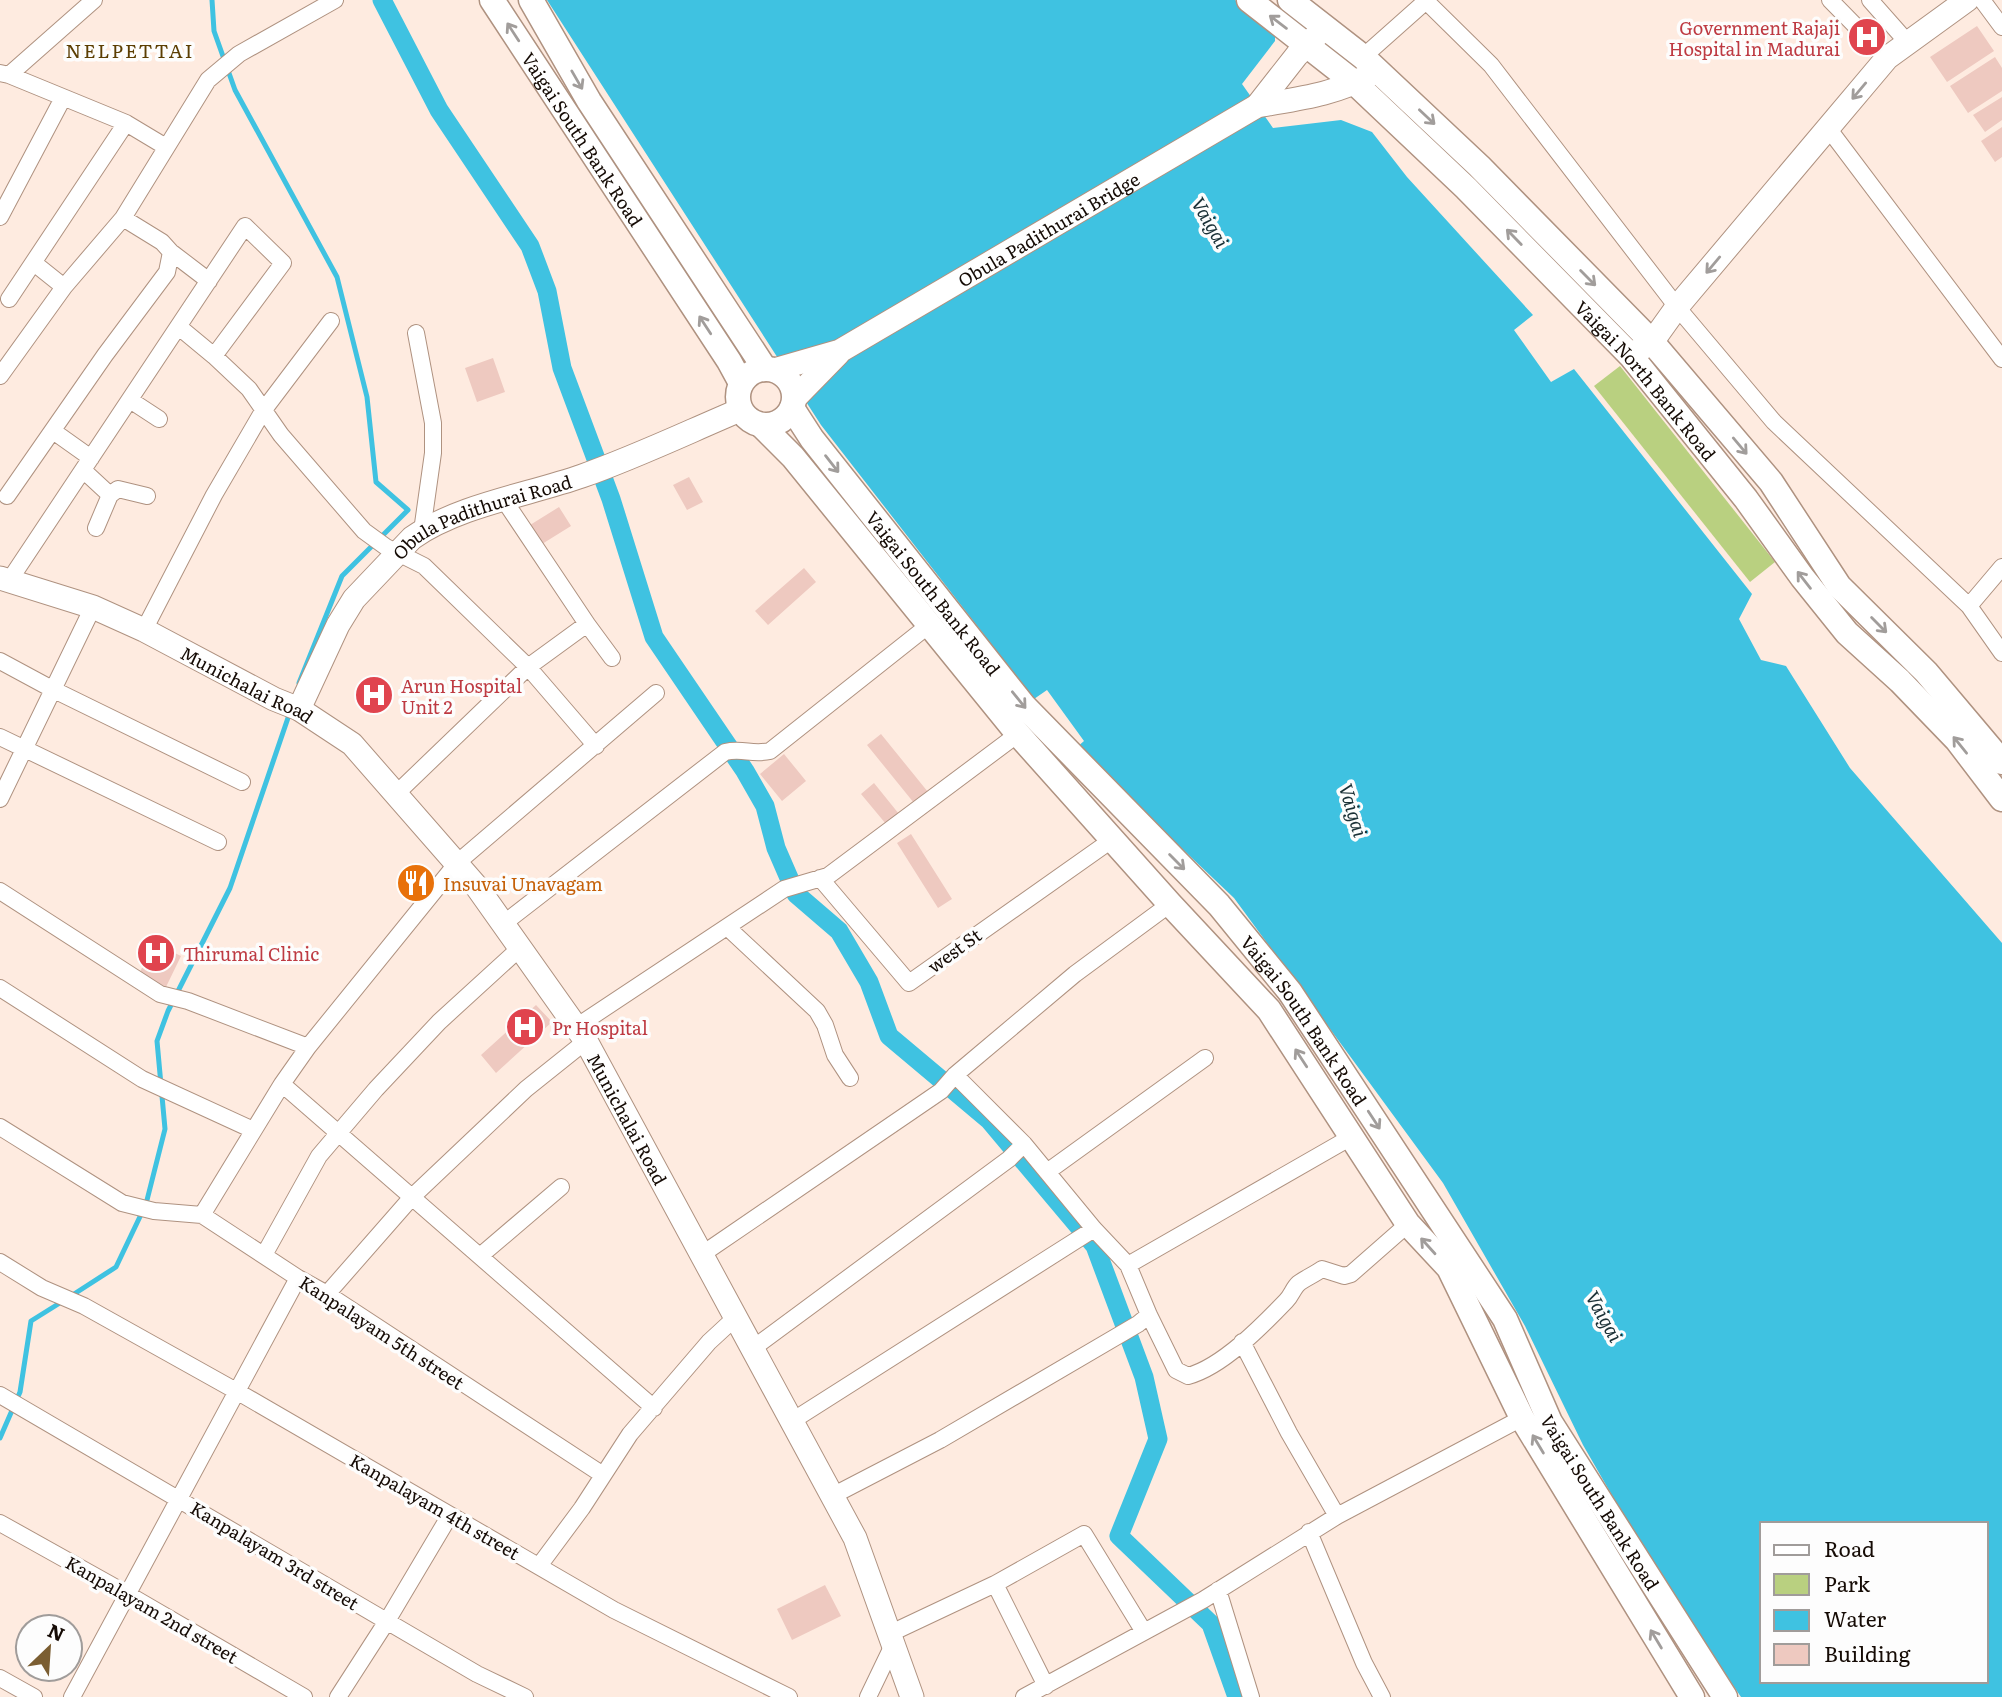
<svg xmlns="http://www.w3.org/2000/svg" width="2002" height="1697" font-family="Literata,serif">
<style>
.green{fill:#b9d080}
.water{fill:#3fc2e1;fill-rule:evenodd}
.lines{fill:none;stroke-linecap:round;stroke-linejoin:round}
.stream{stroke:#3fc2e1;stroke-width:5}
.canal{stroke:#3fc2e1;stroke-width:19}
.building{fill:#eec9c0}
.street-casing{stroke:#af9280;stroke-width:18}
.secondary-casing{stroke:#af9280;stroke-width:25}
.primary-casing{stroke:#af9280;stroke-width:27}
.street{stroke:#fff;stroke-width:16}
.secondary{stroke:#fff;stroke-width:23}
.primary{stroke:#fff;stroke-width:24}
.oneway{stroke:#a19d9b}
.labels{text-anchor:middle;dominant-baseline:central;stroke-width:7;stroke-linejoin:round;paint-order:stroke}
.health-label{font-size:18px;fill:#be3a42;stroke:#fdfdfd;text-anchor:start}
.street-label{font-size:18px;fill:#150b05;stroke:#fdfdfd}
.food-label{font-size:18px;fill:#c56008;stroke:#fdfdfd;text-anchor:start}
.neighbourhood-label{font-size:19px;letter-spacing:2px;fill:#5c3e02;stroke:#fdfdfd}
.water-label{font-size:19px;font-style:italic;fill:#1b3137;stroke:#fdfdfd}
</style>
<rect width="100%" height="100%" fill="#feebe0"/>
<path class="green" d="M1620,366L1775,562L1750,582L1594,386Z"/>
<path class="water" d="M547,0H1235L1275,31V41L1242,84L1273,128L1341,120L1372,132L1407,177L1533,315L1514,330L1551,382L1574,369L1752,594L1739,619L1761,660L1786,666L1850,768L2002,943V1697H1741L1659,1577L1583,1445L1525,1326L1443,1183L1234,898L1076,748L1084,741L1047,690L1034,699L821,425ZM1762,1524H1986V1681H1762Z"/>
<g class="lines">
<path class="stream" d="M212,0L214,31L235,90L337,277L367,397L376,482L408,510L342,576L299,683
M71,1296L116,1267L146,1204L165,1129L157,1041L168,1011L230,888L290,712
M0,1438L20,1392L31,1321L63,1301"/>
<path class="canal" d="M382,0L439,110L530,246L547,291L562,368L611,499L654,637L745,771L765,806L776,848L796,894L839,931L869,982L889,1036L989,1120L1095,1246L1144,1377L1158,1439L1119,1536L1211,1624L1237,1697"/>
</g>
<path class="building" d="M1977,26L1994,51L1947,82L1930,57Z
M1995,57L2002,68V91L1968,113L1950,86Z
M2002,97V120L1985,132L1973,115Z
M2002,127V157L1995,162L1981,141Z
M493,358L505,392L477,402L465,368Z
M689,477L703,502L687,510L673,485Z
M559,507L571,526L534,549L522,530Z
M804,568L816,582L768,625L755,611Z
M881,734L928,792L914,803L867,745Z
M784,754L806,781L782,801L760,774Z
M874,783L899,814L886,824L861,794Z
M911,834L952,899L938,908L897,843Z
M154,943L181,956L166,987L139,974Z
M536,1005L552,1022L496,1073L481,1055Z
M825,1585L841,1616L792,1640L777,1609Z"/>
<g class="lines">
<defs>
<path id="street" d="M1425,0L1491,65L1677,307L1774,422L1969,606L2002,653
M1830,0L1887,58
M1870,0L1908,43
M1982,0L2002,27
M1363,57L1426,1
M0,73L9,75L94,0
M9,75L126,123L166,147
M1828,128L2002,359
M0,217L63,98
M171,252L209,281
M34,263L64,287
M9,299L126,123
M179,327L214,356L249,389L281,435L364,531L386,547L424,566L528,667L596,746
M416,333L433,423V453L422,531
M0,376L64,287L123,218L208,80L239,54L335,0
M130,400L159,419
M53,431L91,458
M83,470L110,495L96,528
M110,495L118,489L147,496
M7,496L105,355L167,272L171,252L162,242L123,218
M504,500L587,624
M9,581L245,226L283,263L214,356
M1969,606L2002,567
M144,630L214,495L263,411L331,321
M0,661L52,689L242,782
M0,737L218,842
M396,794L528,667L587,624L612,658
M0,799L93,607
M820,878L909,983L1113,839
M0,891L160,994L188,1001L308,1047
M503,924L725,752C743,748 752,755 770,751L929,625
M727,927L817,1011L825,1025L835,1055L850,1078
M0,988L142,1079L253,1130
M576,1027L784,889L828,876L1018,734
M955,1075L1024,1144L1094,1229L1128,1265L1353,1136
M282,1084L654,1408
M0,1127L122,1203L154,1211L202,1215L298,1278L327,1294L603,1475
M1047,1172L1205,1058
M202,1215L282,1084L308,1047L457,863L656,693
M264,1255L319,1156L376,1089L439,1022L520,948
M701,1255L941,1091L955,1075L1075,974L1170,904
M480,1256L561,1187
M0,1262L42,1288L84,1306L238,1392L614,1610L789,1697
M1128,1265L1149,1315L1176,1370L1188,1376C1222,1367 1262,1326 1286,1301C1292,1295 1293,1288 1299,1283C1306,1278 1315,1274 1322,1269L1344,1276L1351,1274L1408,1224
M327,1294L412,1197L526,1089L586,1041
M1242,1342L1289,1433L1337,1516
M752,1349L1009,1159L1024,1144
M0,1395L477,1674L525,1697
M792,1421L1094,1229
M832,1496L940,1440L1138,1324L1149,1315
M0,1523L129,1595L304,1697
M1309,1532L1364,1663L1382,1697
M539,1566L582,1508L630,1434L709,1342L735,1318
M995,1584L1046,1686
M1218,1590L1251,1697
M889,1634L995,1584L1084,1534L1144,1632
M0,1678L34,1697
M72,1697L298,1278
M338,1697L387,1621L450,1515
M868,1697L893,1645
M1024,1697L1203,1600L1337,1516L1522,1418"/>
<g id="secondary">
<path d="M1257,106L1297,55L1318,34"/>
<path d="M1636,352L1652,342L1677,307L1887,58L1967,0"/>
<path id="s1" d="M774,370L840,351L1257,106C1295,99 1335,95 1369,75"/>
<path d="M794,399L838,354"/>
<path id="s2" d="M0,578L93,607L144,630L274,699L299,709L352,744L477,887L586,1041L855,1538L912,1697"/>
<path id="s3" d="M299,709L338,625L354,599L412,538C459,505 528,495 582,476C636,457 688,432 740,410"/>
</g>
<g id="primary">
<path id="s4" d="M492,0L729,361L741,383"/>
<path d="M531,0L589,101L765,369"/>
<path id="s5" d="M1249,0L1355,83L1466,188L1631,356L1746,499L1802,577L1847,633L1900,681L1957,740L2002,799"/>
<path d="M1290,0L1363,57L1479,166L1652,342L1771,482L1839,586L1926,672L2002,762"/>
<circle cx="766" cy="397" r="28"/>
<path id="s6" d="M792,408L812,439L1024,706L1219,905L1290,992L1505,1319L1550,1422L1725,1697"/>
<path d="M762,426L793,457L1018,734L1170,904L1269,1010L1408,1224L1449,1268L1522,1418L1692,1697"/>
</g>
</defs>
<use href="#street" class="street-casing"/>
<use href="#secondary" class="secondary-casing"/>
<use href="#primary" class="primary-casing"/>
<use href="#street" class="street"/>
<use href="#secondary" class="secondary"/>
<use href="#primary" class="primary"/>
</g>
<defs><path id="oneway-shaft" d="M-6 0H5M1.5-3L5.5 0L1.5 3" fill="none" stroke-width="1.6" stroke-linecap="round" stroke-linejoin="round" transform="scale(1.75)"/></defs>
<g class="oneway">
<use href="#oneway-shaft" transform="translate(1278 22) rotate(-143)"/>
<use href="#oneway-shaft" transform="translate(513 32) rotate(-123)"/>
<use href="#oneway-shaft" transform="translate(577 80) rotate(60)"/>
<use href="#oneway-shaft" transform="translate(1859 91) rotate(130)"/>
<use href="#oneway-shaft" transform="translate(1427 117) rotate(43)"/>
<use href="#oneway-shaft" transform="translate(1514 237) rotate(-134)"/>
<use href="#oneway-shaft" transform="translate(1713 265) rotate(130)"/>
<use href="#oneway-shaft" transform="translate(1588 278) rotate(45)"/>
<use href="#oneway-shaft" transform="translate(705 325) rotate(-123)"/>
<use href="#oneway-shaft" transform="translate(1740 446) rotate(50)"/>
<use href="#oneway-shaft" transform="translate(832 464) rotate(52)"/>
<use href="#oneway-shaft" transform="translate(1804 580) rotate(-128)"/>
<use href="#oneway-shaft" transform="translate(1879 625) rotate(45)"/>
<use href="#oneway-shaft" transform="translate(1019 700) rotate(51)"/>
<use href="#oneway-shaft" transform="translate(1960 745) rotate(-129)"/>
<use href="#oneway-shaft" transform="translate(1177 862) rotate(45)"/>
<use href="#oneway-shaft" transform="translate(1301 1058) rotate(-123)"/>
<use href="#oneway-shaft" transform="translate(1374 1120) rotate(57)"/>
<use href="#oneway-shaft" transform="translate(1428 1246) rotate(-132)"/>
<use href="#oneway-shaft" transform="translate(1538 1444) rotate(-121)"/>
<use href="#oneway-shaft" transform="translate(1656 1639) rotate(-121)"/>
</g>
<defs>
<symbol id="hospital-disc" viewBox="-11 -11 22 22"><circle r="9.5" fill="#e0444e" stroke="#fdfdfd"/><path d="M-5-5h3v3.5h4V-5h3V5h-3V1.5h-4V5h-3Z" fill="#fff"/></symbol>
<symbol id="restaurant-disc" viewBox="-11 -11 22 22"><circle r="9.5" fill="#e8710a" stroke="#fdfdfd"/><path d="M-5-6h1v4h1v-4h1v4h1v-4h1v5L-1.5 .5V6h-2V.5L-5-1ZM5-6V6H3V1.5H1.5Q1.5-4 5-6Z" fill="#fff"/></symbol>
</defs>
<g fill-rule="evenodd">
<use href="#hospital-disc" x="1845" y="15" width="44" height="44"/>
<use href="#hospital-disc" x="352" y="673" width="44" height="44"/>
<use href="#restaurant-disc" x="394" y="861" width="44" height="44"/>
<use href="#hospital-disc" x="134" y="931" width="44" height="44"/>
<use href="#hospital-disc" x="503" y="1005" width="44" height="44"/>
</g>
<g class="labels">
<g class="health-label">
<text x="1840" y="27" text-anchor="end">Government Rajaji<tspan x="1840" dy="21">Hospital in Madurai</tspan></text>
<text x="401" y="685">Arun Hospital<tspan x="401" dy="21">Unit 2</tspan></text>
<text x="183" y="953">Thirumal Clinic</text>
<text x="552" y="1027">Pr Hospital</text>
</g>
<g class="street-label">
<text stroke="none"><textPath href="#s4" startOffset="166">Vaigai South Bank Road</textPath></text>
<text stroke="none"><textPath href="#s1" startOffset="310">Obula Padithurai Bridge</textPath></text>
<text stroke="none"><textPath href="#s5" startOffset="551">Vaigai North Bank Road</textPath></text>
<text stroke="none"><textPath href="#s3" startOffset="280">Obula Padithurai Road</textPath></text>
<text stroke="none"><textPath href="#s6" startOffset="233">Vaigai South Bank Road</textPath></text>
<text stroke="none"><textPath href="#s2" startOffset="270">Munichalai Road</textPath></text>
<text transform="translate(954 950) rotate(-36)">west St</text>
<text stroke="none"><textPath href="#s6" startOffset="800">Vaigai South Bank Road</textPath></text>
<text stroke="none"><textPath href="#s2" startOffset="858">Munichalai Road</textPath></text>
<text transform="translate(382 1332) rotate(33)">Kanpalayam 5th street</text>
<text stroke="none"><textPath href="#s6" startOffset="1367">Vaigai South Bank Road</textPath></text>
<text transform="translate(435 1506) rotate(30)">Kanpalayam 4th street</text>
<text transform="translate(275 1555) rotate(31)">Kanpalayam 3rd street</text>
<text transform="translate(152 1609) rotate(30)">Kanpalayam 2nd street</text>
</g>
<g class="food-label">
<text x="443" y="883">Insuvai Unavagam</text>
</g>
<g class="neighbourhood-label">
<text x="130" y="50">NELPETTAI</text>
</g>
<g class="water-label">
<text transform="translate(1211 222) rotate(60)">Vaigai</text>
<text transform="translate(1354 810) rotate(73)">Vaigai</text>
<text transform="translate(1605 1316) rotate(61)">Vaigai</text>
</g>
</g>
<rect x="1760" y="1522" width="228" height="161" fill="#fdfdfd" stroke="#a09c9a" stroke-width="2"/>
<rect x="1774" y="1545" width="35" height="10" fill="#ffffff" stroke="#a09c9a" stroke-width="2"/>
<text x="1824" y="1557" font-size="21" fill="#150b05">Road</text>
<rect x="1774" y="1574" width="35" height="21" fill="#b9d080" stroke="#a09c9a" stroke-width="2"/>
<text x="1824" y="1592" font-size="21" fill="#150b05">Park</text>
<rect x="1774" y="1610" width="35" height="21" fill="#3fc2e1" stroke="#a09c9a" stroke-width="2"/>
<text x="1824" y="1627" font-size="21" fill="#150b05">Water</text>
<rect x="1774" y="1644" width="35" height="21" fill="#eec9c0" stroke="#a09c9a" stroke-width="2"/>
<text x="1824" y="1662" font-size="21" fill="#150b05">Building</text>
<g transform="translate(49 1648) rotate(25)"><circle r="33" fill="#fdfdfd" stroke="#a09c9a" stroke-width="2"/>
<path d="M0-5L12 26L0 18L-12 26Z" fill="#7b5e32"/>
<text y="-10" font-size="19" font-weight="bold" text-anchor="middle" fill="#150b05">N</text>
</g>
</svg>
